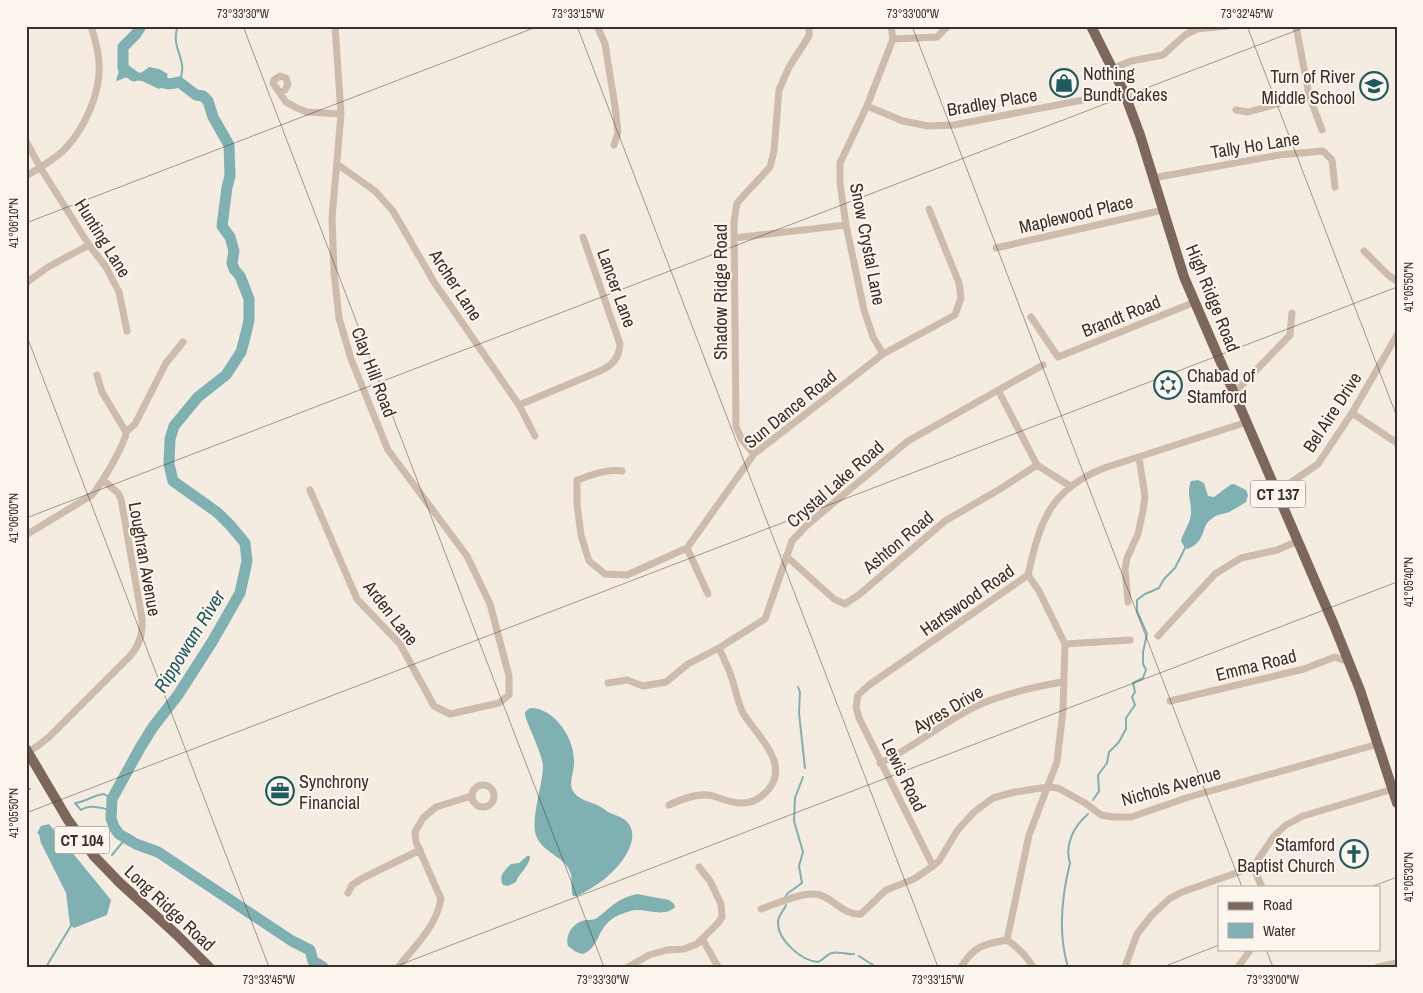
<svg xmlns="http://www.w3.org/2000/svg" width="1423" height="993" font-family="'Archivo Narrow',sans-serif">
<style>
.water{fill:#7fb0b2}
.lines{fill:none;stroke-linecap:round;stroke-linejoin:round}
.stream{stroke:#7fb0b2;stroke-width:2}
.river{stroke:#7fb0b2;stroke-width:11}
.street{stroke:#cdbbac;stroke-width:7}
.primary{stroke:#7d675c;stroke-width:10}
.ticks{fill:none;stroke:#3b302b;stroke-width:1;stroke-opacity:0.45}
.labels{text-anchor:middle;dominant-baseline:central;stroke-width:4;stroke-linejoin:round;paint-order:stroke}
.shield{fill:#fbf5ee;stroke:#756b66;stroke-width:1}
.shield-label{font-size:16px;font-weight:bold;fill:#3b302b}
.poi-label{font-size:18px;fill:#3b302b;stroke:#fbf5ee;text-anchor:start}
.street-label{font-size:18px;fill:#3b302b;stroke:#fbf5ee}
.water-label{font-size:19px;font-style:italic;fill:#1f5a5e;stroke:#fbf5ee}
.neatline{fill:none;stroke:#3b302b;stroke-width:2}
.ticks-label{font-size:12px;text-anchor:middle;fill:#3b302b}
</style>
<rect width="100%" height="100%" fill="#f4ebe1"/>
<path class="water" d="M127,65C136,75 140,75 149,67L159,69L168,74L167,75L169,84L159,89L142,81L134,80L127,77L117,81L116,80L119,71Z
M1198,480L1204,483L1208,496L1214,497L1230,485L1234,484L1246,490L1248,495L1246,502C1241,505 1235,509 1229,512C1224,514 1218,514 1214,517C1198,527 1209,539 1188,549L1185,548L1181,541C1183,532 1190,524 1191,514C1192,502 1186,493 1191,481Z
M530,708C555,708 574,738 574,761C575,769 568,784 573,791C578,799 587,801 595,804C600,806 604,809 608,812C614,815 620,816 625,820C637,830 632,844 626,855C615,873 596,887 577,896H573L572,893C571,887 572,880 571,874C566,857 545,854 537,838C529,821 543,786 543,766C542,753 529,729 525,715V712Z
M49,824L111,900L107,915L74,928L70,925L66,893L41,843L39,834L37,833L41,826Z
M527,856H530C530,866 519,873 516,882L508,886L503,885C498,876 505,870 511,864L519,863Z
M637,894L669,900L674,904L675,907C666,917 649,910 637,910C632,910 624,913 619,915C596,925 601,947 583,954L576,952L568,946C565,936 572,924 582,921C587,919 592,921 597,918C613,906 616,899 637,894Z"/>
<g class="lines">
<path class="stream" d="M178,26C169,48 190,60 179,82
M798,687L800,692L799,713L805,768
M26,788L30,789
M1093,800L1099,791L1098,775L1107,763L1109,752L1119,742L1126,729V718L1135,705L1132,697L1135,692L1133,683L1143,678L1146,670L1143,664V652L1147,634L1137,611V600L1145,594L1159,588L1164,579L1175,568L1185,548
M75,803C86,802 93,795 104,794L112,799
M75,803L81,810C90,804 101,808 110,810
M112,855L126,838
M785,897L788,893L802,883L799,866L803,852L794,821L795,798L803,777
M786,905C784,911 778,915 778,922C777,940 802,961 818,962C823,960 827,954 832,953C839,951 847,955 854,954
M859,956L876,967
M46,967L72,924
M1068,967C1058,934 1062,895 1070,863C1064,845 1074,826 1088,814"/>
<path class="river" d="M134,76L123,68V47L136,34L141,26
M155,79C164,84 169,85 179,82L196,95L203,96L208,101L213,117L229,145L230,176L227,187L222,226L230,237L234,251L232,263L234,269L240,276L249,299V320L245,337L241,352L226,375L198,397L174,426L170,439L169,464L173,481L218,513L230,525L245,543L247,561L240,593L212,642L178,695L153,727L140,748L112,799L111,818L114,827L119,834L136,844L158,852L292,941L310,950L313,961L323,967"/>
<path class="street" d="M597,26L605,44L615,106L618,133L614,145
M1296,26L1309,95L1322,130
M893,39L937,37L948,26
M1114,68L1131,61L1163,55L1185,35L1197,29L1227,26
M281,92L285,90L288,84L286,78L280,76L274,80L273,83L286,102L297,108L307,112L341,114
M867,106L903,121L928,126L954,125L1124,92
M1236,110L1248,112L1309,95
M26,141L40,167L89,245L106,267L119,292L127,331
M337,164L375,191L393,211L434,282L519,405L535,436
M26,176C39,168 54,160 65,149C84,129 101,93 99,64C99,51 95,39 91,26
M1153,178L1279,155L1323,151L1332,160L1335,187
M734,238L846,225
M996,248L1163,210
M1364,251L1388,275L1397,281
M26,283L48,267L89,245
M1031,317L1058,357L1195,302
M883,354L873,337L864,310L846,225L840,183V163L867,106L893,39L891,26
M998,390L1037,465L1070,486
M1234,393L1290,335L1292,313
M519,405L600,371C613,365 619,358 620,344L583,237
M1352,413L1397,443
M126,432L135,424L166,363L183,342
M754,454L742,440L736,427L734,222L737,203L770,167L774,151L779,90L789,67L809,36V26
M622,471C606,469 592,475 577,480V504L581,535L589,561L605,574L627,575L687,548L754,454L883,354L955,315L961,298L959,283L929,209
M310,490L357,599L400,644L434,706L450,714L499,703L509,695V676L490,604L467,556L388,450L351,359L339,318L334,272L332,218L341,114L335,26
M1277,492L1318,464L1352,413L1397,335
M26,535L92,495C100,486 126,443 126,432L102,392L97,375
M687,548L708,594
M786,556L834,599L845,604L860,594L945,521L1000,489L1037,465
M1128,602L1125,569L1127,558L1138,534L1143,511L1145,496L1139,458
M1158,636L1215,574L1241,558L1277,550L1298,541
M1065,644L1130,640
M608,683L627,680L643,686L666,682L688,664L719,648L765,619L792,541L807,525L908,441L1043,365
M1170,701L1304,669L1335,657L1343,660L1347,658
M28,752L39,745L49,737L130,656C140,645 143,633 142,619L121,499L118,493L103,480
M880,763C919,745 951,715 991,700C1013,692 1039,686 1062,682
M472 796a11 11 0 1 1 22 0a11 11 0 1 1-22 0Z
M669,805C682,799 699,792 713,796C723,799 733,804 743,803C754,803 762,797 769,789C790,762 756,735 743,713C737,700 735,686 730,673C727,665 723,657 719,648
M933,866L859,718L856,707L858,695L869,685L1028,575C1040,522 1049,490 1104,468L1247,422
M1253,867L1274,836L1286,825L1303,816L1393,789
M1253,867L1262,887
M348,893L352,885L363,878L420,850
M761,909C776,904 799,893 815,894C832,895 842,916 861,914L886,890L914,879L933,866L939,861L957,831L974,812L993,798L1015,792L1048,787L1058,788L1085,803L1101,815L1114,817H1131L1189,797L1378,744
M703,940L718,967
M1007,940L1029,835L1057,762L1063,710L1065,644L1039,591L1028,575
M1007,940C1019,948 1026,955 1033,967
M398,967C415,946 436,927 441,899L416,842L415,832L423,818L436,807L471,796
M628,967L649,955L667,950L684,949L697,944L718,923L722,917L721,904L710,881L699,867
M961,967C974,946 984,944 1007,940
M1125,967L1137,934L1151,916L1169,899L1182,892L1253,867
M1238,967L1251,949
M1378,967L1397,963"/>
<path class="primary" d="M1091,26L1124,92L1140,135L1184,277L1334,625L1360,690L1397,803
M26,749L68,820L94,856L119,882L177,935L209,967"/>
</g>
<path class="ticks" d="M243,26L604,967M577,26L938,967M912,26L1242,887M1247,26L1397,417M26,223L539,26M26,334L269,967M26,518L1308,26M26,813L1397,287M1371,887L1397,877M1266,949L1273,967M394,967L1397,582M1163,967L1219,945"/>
<defs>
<symbol id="shop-ring" viewBox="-11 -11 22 22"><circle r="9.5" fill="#fbf5ee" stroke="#1f5a5e" stroke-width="1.5"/><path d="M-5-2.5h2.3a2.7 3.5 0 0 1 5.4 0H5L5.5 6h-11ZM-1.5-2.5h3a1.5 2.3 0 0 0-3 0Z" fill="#1f5a5e"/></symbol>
<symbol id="school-ring" viewBox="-11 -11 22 22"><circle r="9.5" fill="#fbf5ee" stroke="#1f5a5e" stroke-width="1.5"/><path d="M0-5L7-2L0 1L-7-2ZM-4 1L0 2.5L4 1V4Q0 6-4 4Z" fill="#1f5a5e"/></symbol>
<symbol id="synagogue-ring" viewBox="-11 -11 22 22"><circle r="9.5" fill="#fbf5ee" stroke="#1f5a5e" stroke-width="1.5"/><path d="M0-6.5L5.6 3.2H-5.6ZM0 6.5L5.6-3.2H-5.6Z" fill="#1f5a5e"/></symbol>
<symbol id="office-ring" viewBox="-11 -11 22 22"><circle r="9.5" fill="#fbf5ee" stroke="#1f5a5e" stroke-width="1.5"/><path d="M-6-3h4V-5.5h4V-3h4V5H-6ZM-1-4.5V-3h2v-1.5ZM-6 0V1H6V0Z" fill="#1f5a5e"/></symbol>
<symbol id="church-ring" viewBox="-11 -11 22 22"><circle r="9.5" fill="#fbf5ee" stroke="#1f5a5e" stroke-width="1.5"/><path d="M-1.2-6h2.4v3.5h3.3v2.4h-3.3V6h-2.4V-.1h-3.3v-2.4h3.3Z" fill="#1f5a5e"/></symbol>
</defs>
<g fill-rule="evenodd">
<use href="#shop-ring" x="1048" y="67" width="32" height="32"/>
<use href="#school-ring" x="1358" y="70" width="32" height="32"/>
<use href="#synagogue-ring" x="1152" y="369" width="32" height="32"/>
<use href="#office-ring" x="264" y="775" width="32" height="32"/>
<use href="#church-ring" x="1338" y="838" width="32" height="32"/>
</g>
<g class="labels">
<g class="shield">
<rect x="1250.5" y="480.5" width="55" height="27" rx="4"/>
<rect x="54.5" y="826.5" width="55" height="27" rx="4"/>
</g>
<g class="shield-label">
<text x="1278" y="494">CT 137</text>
<text x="82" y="840">CT 104</text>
</g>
<g class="poi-label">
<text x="1083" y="73">Nothing<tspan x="1083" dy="21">Bundt Cakes</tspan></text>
<text x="1355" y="76" text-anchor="end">Turn of River<tspan x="1355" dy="21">Middle School</tspan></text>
<text x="1187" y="375">Chabad of<tspan x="1187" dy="21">Stamford</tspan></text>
<text x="299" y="781">Synchrony<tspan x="299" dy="21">Financial</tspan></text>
<text x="1335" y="844" text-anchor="end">Stamford<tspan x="1335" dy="21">Baptist Church</tspan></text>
</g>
<g class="street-label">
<text transform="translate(992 102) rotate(-10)">Bradley Place</text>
<text transform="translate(1255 145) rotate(-9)">Tally Ho Lane</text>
<text transform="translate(1076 214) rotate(-13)">Maplewood Place</text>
<text transform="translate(103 238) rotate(58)">Hunting Lane</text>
<text transform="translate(868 244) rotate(79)">Snow Crystal Lane</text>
<text transform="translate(456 285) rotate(57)">Archer Lane</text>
<text transform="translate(617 288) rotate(70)">Lancer Lane</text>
<text transform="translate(720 292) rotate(-90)">Shadow Ridge Road</text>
<text transform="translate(1213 298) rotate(68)">High Ridge Road</text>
<text transform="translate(1121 316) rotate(-22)">Brandt Road</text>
<text transform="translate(374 372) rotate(69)">Clay Hill Road</text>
<text transform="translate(790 409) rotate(-39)">Sun Dance Road</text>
<text transform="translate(1332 412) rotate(-57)">Bel Aire Drive</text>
<text transform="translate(835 484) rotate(-41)">Crystal Lake Road</text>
<text transform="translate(898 542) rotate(-40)">Ashton Road</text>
<text transform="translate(145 559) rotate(80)">Loughran Avenue</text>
<text transform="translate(967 600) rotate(-35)">Hartswood Road</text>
<text transform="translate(391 613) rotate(52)">Arden Lane</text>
<text transform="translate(1256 665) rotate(-14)">Emma Road</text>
<text transform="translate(948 709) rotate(-30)">Ayres Drive</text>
<text transform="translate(904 775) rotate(64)">Lewis Road</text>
<text transform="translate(1171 786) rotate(-16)">Nichols Avenue</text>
<text transform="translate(170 908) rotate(43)">Long Ridge Road</text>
</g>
<g class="water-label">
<text transform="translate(189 641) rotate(-58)">Rippowam River</text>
</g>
</g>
<rect width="1423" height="993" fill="none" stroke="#fbf5ee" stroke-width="55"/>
<rect x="1218" y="886" width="162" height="65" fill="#fbf5ee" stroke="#aea6a0"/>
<rect x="1228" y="902" width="25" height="8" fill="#7d675c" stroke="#aea6a0"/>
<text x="1263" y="910" font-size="15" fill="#3b302b">Road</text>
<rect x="1228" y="923" width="25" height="15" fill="#7fb0b2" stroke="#aea6a0"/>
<text x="1263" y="936" font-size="15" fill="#3b302b">Water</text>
<rect x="28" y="28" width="1368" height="938" class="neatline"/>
<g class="ticks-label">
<text x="243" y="18">73°33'30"W</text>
<text x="578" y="18">73°33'15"W</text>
<text x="913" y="18">73°33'00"W</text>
<text x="1247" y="18">73°32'45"W</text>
<text transform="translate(14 223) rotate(-90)" y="4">41°06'10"N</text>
<text transform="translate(1409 287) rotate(-90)" y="4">41°05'50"N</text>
<text transform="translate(14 518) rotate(-90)" y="4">41°06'00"N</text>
<text transform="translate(1409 582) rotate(-90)" y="4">41°05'40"N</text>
<text transform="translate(14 813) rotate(-90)" y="4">41°05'50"N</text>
<text transform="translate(1409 877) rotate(-90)" y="4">41°05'30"N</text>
<text x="269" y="984">73°33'45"W</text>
<text x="603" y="984">73°33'30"W</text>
<text x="938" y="984">73°33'15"W</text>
<text x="1273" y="984">73°33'00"W</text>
</g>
</svg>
